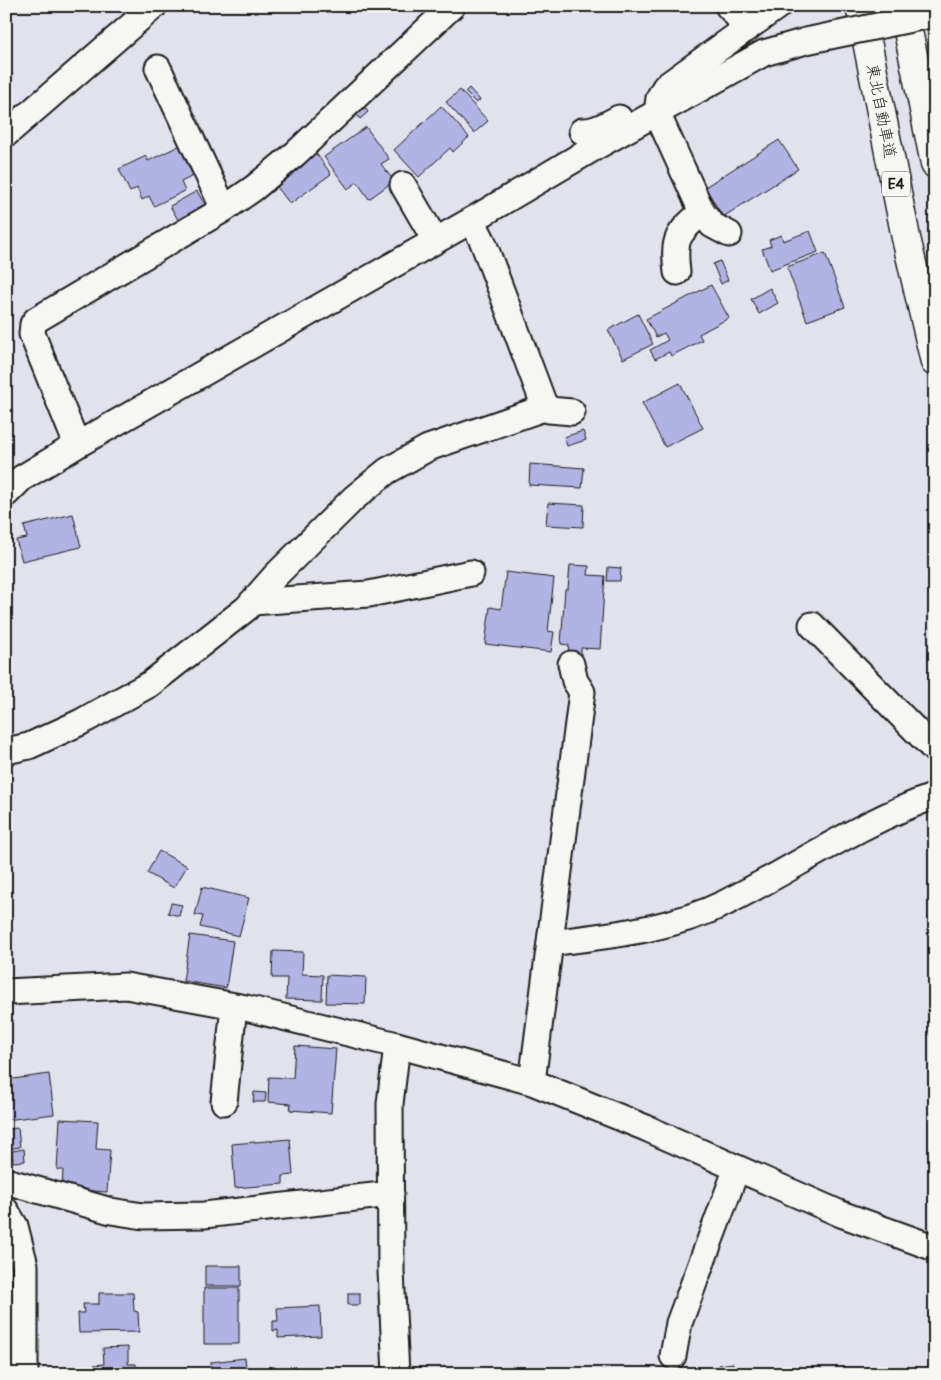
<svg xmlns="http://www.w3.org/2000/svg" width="941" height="1380" font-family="Pangolin,'Klee One',sans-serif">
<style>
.building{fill:#b1b3e4;stroke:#1c1c1c}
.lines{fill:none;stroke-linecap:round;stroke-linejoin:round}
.minor-casing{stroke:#1c1c1c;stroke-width:29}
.highway-casing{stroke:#1c1c1c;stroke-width:31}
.minor{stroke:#f6f6f2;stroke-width:25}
.highway{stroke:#f6f6f2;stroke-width:28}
.minor-bridge-casing{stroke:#1c1c1c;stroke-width:29;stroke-linecap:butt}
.minor-bridge{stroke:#f6f6f2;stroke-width:25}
.labels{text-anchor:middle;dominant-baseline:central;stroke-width:4;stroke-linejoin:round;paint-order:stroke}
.shield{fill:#f6f6f2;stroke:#5d5d5c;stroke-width:1}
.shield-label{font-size:15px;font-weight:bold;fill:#1c1c1c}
.street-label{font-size:16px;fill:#1c1c1c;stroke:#f6f6f2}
</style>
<rect width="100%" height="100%" fill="#e1e2ee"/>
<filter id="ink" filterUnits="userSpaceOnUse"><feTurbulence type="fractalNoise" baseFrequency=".02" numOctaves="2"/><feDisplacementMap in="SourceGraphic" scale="10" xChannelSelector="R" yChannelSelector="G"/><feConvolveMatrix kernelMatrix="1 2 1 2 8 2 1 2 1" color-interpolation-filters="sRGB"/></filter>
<g filter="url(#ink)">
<path class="building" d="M469,88L480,100L476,103L465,92Z
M460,90L488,121L474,133L446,102Z
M363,105L368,112L360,119L354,111Z
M441,106L469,137L453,152L450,148L419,177L394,150Z
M366,127L389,159L381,164L394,181L369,199L357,182L348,189L324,157Z
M779,140L798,169L723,217L705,187Z
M183,144L197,174L181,182L185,191L154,206L149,196L142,200L137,188L130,192L119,169L146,156L148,161Z
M315,152L331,174L290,204L274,183Z
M197,191L207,208L180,223L170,206Z
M810,231L818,252L770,270L762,249L771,246L769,240L781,235L783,241Z
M825,253L845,307L807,321L787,267Z
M720,261L728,280L721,284L713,264Z
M711,285L729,318L699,334L702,340L671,356L669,352L655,359L650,350L668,340L664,333L656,337L646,319Z
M770,288L778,303L759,314L751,299Z
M638,314L653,344L623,359L608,330Z
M680,383L703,428L665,447L642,403Z
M583,431L586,440L567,446L564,437Z
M530,464L584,468L582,488L529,485Z
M548,503L584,505L583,527L546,525Z
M73,514L81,547L22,561L16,540L27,538L24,526Z
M570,565L589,566L588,575L605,576L600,649L581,648V654L568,653L569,645L561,644L565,589H568Z
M608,567L621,568L620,581H607Z
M506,572L554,578L548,631L554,632L551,652L485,644L490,607L501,609Z
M159,851L187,866L174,888L147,873Z
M202,887L249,898L239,936L200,927L203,916L195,915Z
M171,903L182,905L179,916L168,913Z
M190,935L233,941L226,988L183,981Z
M273,951L303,952L302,974L323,975L322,1000L286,999L287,978H272Z
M327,975L366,977L365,1004L326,1003Z
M295,1046L336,1049L331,1113L290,1110L291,1104L268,1102L269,1077L293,1078Z
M49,1074L54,1114L6,1120V1080Z
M254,1092L266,1093L265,1102H253Z
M60,1119L98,1121L96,1149L110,1150L107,1192L62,1189L63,1170H57Z
M18,1128L20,1147L7,1149L9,1164L6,1165V1129Z
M290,1139L293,1175L283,1176V1184L235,1188L232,1144Z
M24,1149L25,1161L13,1162L12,1151Z
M205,1266H241V1286H205Z
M204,1288H239V1344H204Z
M99,1293H133L134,1311L138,1312L139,1332L79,1333L78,1313H84L83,1304H99Z
M348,1293H360V1305H348Z
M6,1301L11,1315L6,1317Z
M320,1306L321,1336L278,1338V1330L273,1331V1321H278L277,1308Z
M128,1347V1364H136V1374H94V1365L104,1364L103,1348Z
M245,1358L247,1374H212L211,1362Z
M733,1363L734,1374H685L719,1370V1365Z
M651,1371V1374H626Z"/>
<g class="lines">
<defs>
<path id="minor" d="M728,6L748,28
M158,68L224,209
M582,131C595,132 607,124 619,118
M6,134L154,6
M403,185L435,240
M472,220L483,242L543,402L549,410L572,412
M729,234L712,225L702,212L657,113L659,98L665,87L778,6
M677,272C673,238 677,234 702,212
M77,445L32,334L33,324L36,320L224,209L254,188L295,154L452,6
M6,494L22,478L77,445L472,220L597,146L764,53L806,41
M252,602L369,594L471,573
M812,625L935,750
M6,751L29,746L81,722L150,684L247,608L275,576L354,498L387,471L428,448L547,407
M551,943C610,935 670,930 725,903C795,868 860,822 935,796
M6,992L126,986L246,1008L397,1045L532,1082L646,1128L841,1214L935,1248
M532,1082L582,692L575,681L571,664
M224,1102L234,1006
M6,1181L111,1211L143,1216L204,1215L391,1194
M6,1211L15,1226L25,1265V1374
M673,1356L679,1323L737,1168
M396,1374L391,1271L390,1104L397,1045"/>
<path id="highway" d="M860,6L906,238L935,362
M903,6L935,164"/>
</defs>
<use href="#minor" class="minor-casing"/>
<use href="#highway" class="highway-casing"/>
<use href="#minor" class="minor"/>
<use href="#highway" class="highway"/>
<defs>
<path id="minor-bridge" d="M806,41L935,14"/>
</defs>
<use href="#minor-bridge" class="minor-bridge-casing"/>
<use href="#minor-bridge" class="minor-bridge"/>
</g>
</g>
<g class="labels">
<rect class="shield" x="882" y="171.5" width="28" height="25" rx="4"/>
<g class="shield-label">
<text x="896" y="184">E4</text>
</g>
<g class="street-label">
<text transform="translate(881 111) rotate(79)">東北自動車道</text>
</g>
</g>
<rect width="941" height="1380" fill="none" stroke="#f6f6f2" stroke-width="25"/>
<rect x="12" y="12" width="916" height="1355" fill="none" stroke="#1c1c1c" stroke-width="2" filter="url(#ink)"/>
</svg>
